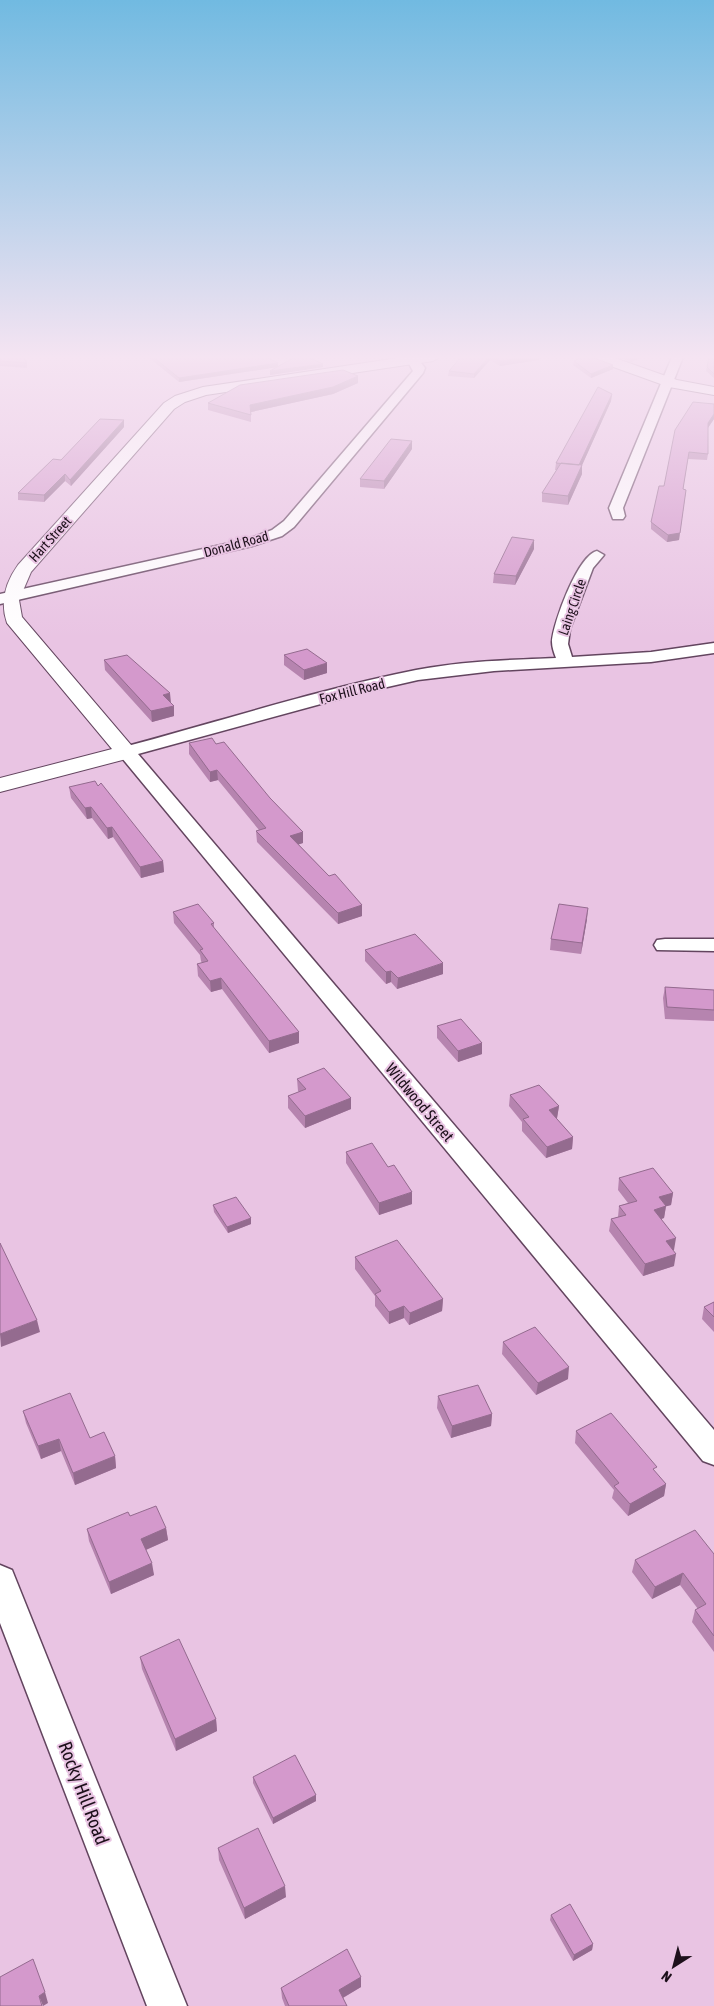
<svg xmlns="http://www.w3.org/2000/svg" width="714" height="2006" font-family="'Asap Condensed',sans-serif">
<style>
.lines{fill:none;stroke-linecap:round;stroke-linejoin:round}
.street-casing{stroke:#63455f;stroke-width:3}
.secondary-casing{stroke:#63455f;stroke-width:2}
.street{fill:#fff;fill-rule:evenodd}
.secondary{fill:#fff;fill-rule:evenodd}
.wall{fill:#b684af}
.shaded-wall{fill:#946b8f}
.building{fill:#d499cc;stroke:#946b8f}
.labels{text-anchor:middle;dominant-baseline:central;stroke-width:4;stroke-linejoin:round;paint-order:stroke}
.far-street-label{font-size:14px;fill:#1d101b;stroke:#e9c4e3}
.street-label{font-size:16px;fill:#1d101b;stroke:#e9c4e3}
.near-street-label{font-size:19px;fill:#1d101b;stroke:#e9c4e3}
</style>
<rect width="100%" height="100%" fill="#e9c4e3"/>
<g class="lines">
<defs>
<path id="street" d="M672,357H683L623,508L625,516L623,519H613L609,508Z
M409,358H417L425,368L423,373L294,527L282,536L252,546L0,604V594L248,539L272,530L284,521L413,371L407,360Z
M597,551L604,555L593,568L570,629L568,644L572,657L651,652L714,643V653L651,662L494,671L418,680L361,693L138,754L714,1430V1465L703,1461L117,752L120,748C218,722 316,690 416,670C462,661 509,660 556,658C554,653 552,647 552,642C553,623 578,555 597,551Z
M665,939H714V951L657,950L654,945L657,940Z
M0,1565L12,1570L16,1580L187,2006H147L0,1623Z"/>
<path id="secondary" d="M405,357H440L433,361L206,395L185,402L174,409L31,572L19,600L22,617L137,752L134,757L0,792V778L112,749L7,623C0,603 5,583 18,565L164,403L175,396L203,387Z
M592,357H612L677,380L714,387V395L669,387L594,360Z"/>
</defs>
<use href="#street" class="street-casing"/>
<use href="#secondary" class="secondary-casing"/>
<use href="#street" class="street"/>
<use href="#secondary" class="secondary"/>
</g>
<path class="wall" d="M0,357L27,363V368L0,366Z
M148,357H266L278,363V367H323L270,375V371L277,367L179,382Z
M461,357H539V360L500,366L490,360L474,378L448,376L449,371Z
M618,357H642L631,362Z
M714,357V378L706,371L707,367Z
M574,361L613,365V369L591,378L573,365Z
M358,383L333,394L251,412V422L208,410V403Z
M612,394L611,401L582,465V474L568,505L542,502V493L557,470H555L556,463Z
M714,404V419L708,428V454L707,460L688,459L683,489L679,540L667,542L651,529V522L664,486Z
M124,427L71,486L65,481L44,502L18,500V493L61,460Z
M412,449L384,489L360,487V479Z
M534,549L515,585L493,583L494,574Z
M284,655L327,673L304,680L284,665Z
M104,660L171,703L174,716L152,722L105,670Z
M189,743L216,744L270,798L303,832V843L298,844L329,876L362,905V916L338,924L257,842L256,831L259,830L218,780L210,782L189,754Z
M69,787L163,861L164,872L141,878L113,837L108,839L92,818L87,819L71,798Z
M173,912L214,923V928L299,1032V1043L269,1053L222,989L211,992L198,976L197,964L202,963L201,961L200,955L174,923Z
M587,919L581,954L550,950L551,939Z
M365,950L443,974L397,989L391,982L386,984L365,961Z
M665,987L714,990V1021L665,1019L663,998Z
M437,1026L482,1043V1054L458,1062L437,1038Z
M297,1079L351,1098V1109L305,1128L288,1108V1096L299,1092L298,1091Z
M510,1095L559,1106L557,1118H556L573,1137L572,1149L546,1158L522,1131V1122L509,1106Z
M346,1152L412,1204L379,1215L346,1163Z
M619,1178L673,1193L671,1205L666,1206L664,1218L661,1219L674,1250H673L674,1266L643,1276L609,1231L611,1219L618,1217L619,1206L628,1203L618,1190Z
M213,1205L251,1218V1224L228,1233L214,1212Z
M355,1257L443,1299L442,1311L409,1325L404,1318L389,1324L375,1306V1296L355,1269Z
M714,1302V1332L702,1319L704,1307Z
M503,1342L568,1379L536,1395L502,1354Z
M438,1396L492,1414L491,1426L451,1438L437,1408Z
M23,1411L115,1456L116,1468L75,1485L61,1451L41,1459L26,1423Z
M576,1431L656,1473L666,1484L664,1496L628,1516L612,1498L614,1490L575,1443Z
M130,1516L166,1528L168,1540L146,1550L154,1575L111,1594L89,1541L87,1529Z
M714,1554V1652L692,1622L695,1610L698,1609L680,1585L652,1599L632,1572L635,1560Z
M140,1657L216,1719L217,1731L176,1751L142,1669Z
M253,1777L316,1795V1801L273,1824L253,1783Z
M218,1848L286,1897L245,1919L219,1860Z
M551,1915L593,1944L592,1950L573,1961L550,1920Z
M361,1977V1987L343,1998L347,2006H285L282,1998L281,1988Z"/>
<path class="shaded-wall" d="M489,357H490V360L474,378V374Z
M528,357H539V360L500,366V361Z
M631,357H642L631,362Z
M278,363V367L179,382V378Z
M323,364V367L270,375V371Z
M613,365V369L591,378V374Z
M358,376V383L333,394L251,412L250,405Z
M612,394L611,401L579,472V465Z
M714,414V419L707,429L708,423Z
M124,420V427L71,486L70,480Z
M412,441V449L384,489V481Z
M582,465V474L568,505V496Z
M65,474V481L44,502V495Z
M686,490L679,540L667,542L668,535Z
M534,540V549L515,585L516,576Z
M327,663V673L304,680V670Z
M170,693L171,703L163,695Z
M174,706V716L152,722L151,711Z
M217,770L218,780L210,782V772Z
M91,807L92,818L87,819L85,808Z
M112,827L113,837L108,839L107,828Z
M303,832V843L291,847L290,836Z
M163,861L164,872L141,878L140,867Z
M362,905V916L338,924V913Z
M588,908L587,919L581,954L582,943Z
M443,963V974L397,989L398,978Z
M391,971V982L386,984V972Z
M221,978L222,989L211,992L210,981Z
M299,1032V1043L269,1053V1041Z
M482,1043V1054L458,1062V1051Z
M351,1098V1109L305,1128V1116Z
M559,1106L557,1118L547,1122L549,1110Z
M573,1137L572,1149L546,1158L547,1147Z
M412,1192V1204L379,1215V1203Z
M673,1193L671,1205L657,1209L659,1197Z
M666,1206L664,1218L652,1222L654,1210Z
M251,1218V1224L228,1233L227,1227Z
M676,1238L674,1250L664,1253L666,1241Z
M676,1254L674,1266L643,1276L645,1264Z
M443,1299L442,1311L409,1325L410,1313Z
M404,1306V1318L389,1324V1312Z
M37,1320L40,1332L1,1347L0,1334Z
M569,1367L568,1379L536,1395L538,1383Z
M492,1414L491,1426L451,1438L452,1426Z
M59,1439L61,1451L41,1459L38,1446Z
M115,1456L116,1468L75,1485L73,1473Z
M666,1484L664,1496L628,1516L630,1504Z
M166,1528L168,1540L143,1551L141,1539Z
M152,1563L154,1575L111,1594L109,1582Z
M683,1573L680,1585L652,1599L655,1587Z
M216,1719L217,1731L176,1751L175,1739Z
M316,1795V1801L273,1824V1818Z
M285,1886L286,1897L245,1919L244,1908Z
M593,1944L592,1950L573,1961L574,1955Z
M361,1977V1987L339,2000V1990Z
M45,1992L48,2003L43,2006L39,1996Z"/>
<path class="building" d="M0,357H23L27,363L0,361Z
M153,357H266L278,363L179,378Z
M295,357H308L323,364L270,371Z
M461,357H489L474,374L449,371Z
M492,357H528L500,361Z
M582,357H593L594,358L613,365L591,374L574,361Z
M709,357H714V374L707,367Z
M343,370L358,376L333,387L250,405L251,415L208,403L240,385Z
M598,387L612,394L579,465L556,463Z
M693,402L714,404V414L708,423V454L689,452L683,489L686,490L680,533L668,535L651,522L659,486H664L675,430Z
M100,419L124,420L70,480L65,474L44,495L18,493L53,459L61,460Z
M391,439L412,441L384,481L360,479Z
M561,463L582,465L568,496L542,493Z
M512,537L534,540L516,576L494,574Z
M307,649L327,663L304,670L284,655Z
M127,655L170,693L163,695L174,706L151,711L104,660Z
M212,738L216,744L224,742L270,798L303,832L290,836L329,876L335,874L362,905L338,913L256,831L266,828L217,770L210,772L189,743Z
M95,781L98,786L101,783L163,861L140,867L112,827L107,828L91,807L85,808L69,787Z
M198,904L214,923L211,924L299,1032L269,1041L221,978L210,981L197,964L208,961L200,950L203,949L173,912Z
M559,904L588,908L582,943L551,939Z
M415,934L443,963L398,978L391,971L386,972L365,950Z
M665,987L714,990V1010L667,1007Z
M461,1019L482,1043L458,1051L437,1026Z
M324,1068L351,1098L305,1116L288,1096L306,1089L297,1079Z
M539,1085L559,1106L549,1110L573,1137L547,1147L523,1119L529,1117L510,1095Z
M372,1143L388,1167L394,1165L412,1192L379,1203L346,1152Z
M653,1168L673,1193L659,1197L666,1206L654,1210L676,1238L666,1241L676,1254L645,1264L611,1219L626,1215L619,1206L637,1201L619,1178Z
M236,1197L251,1218L227,1227L213,1205Z
M397,1240L443,1299L410,1313L404,1306L389,1312L375,1294L381,1291L355,1257Z
M0,1243L37,1320L0,1334Z
M714,1302V1317L704,1307Z
M535,1327L569,1367L538,1383L503,1342Z
M478,1385L492,1414L452,1426L438,1396Z
M70,1393L90,1438L104,1432L115,1456L73,1473L59,1439L38,1446L23,1411Z
M611,1413L657,1467L653,1469L666,1484L630,1504L614,1486L619,1483L576,1431Z
M156,1506L166,1528L141,1539L152,1563L109,1582L87,1529L128,1512L130,1516Z
M695,1530L714,1554V1636L695,1610L706,1604L683,1573L655,1587L635,1560Z
M179,1639L216,1719L175,1739L140,1657Z
M295,1755L316,1795L273,1818L253,1777Z
M258,1828L285,1886L244,1908L218,1848Z
M570,1904L593,1944L574,1955L551,1915Z
M347,1949L361,1977L339,1990L347,2006H289L281,1988Z
M33,1959L45,1992L39,1996L42,2006H0V1977Z"/>
<linearGradient id="sky" x2="0" y2="1"><stop stop-color="#71bae1"/><stop offset="0.56" stop-color="#f5e4f2"/><stop offset="1" stop-color="#f5e4f2" stop-opacity="0"/></linearGradient>
<rect width="714" height="638" fill="url(#sky)"/>
<g class="labels">
<g class="far-street-label">
<text transform="translate(50 539) rotate(-48)">Hart Street</text>
<text transform="translate(236 544) rotate(-15)">Donald Road</text>
<text transform="translate(572 607) rotate(-71)">Laing Circle</text>
<text transform="translate(352 691) rotate(-14)">Fox Hill Road</text>
</g>
<g class="street-label">
<text transform="translate(420 1102) rotate(50)">Wildwood Street</text>
</g>
<g class="near-street-label">
<text transform="translate(84 1793) rotate(69)">Rocky Hill Road</text>
</g>
</g>
<g transform="translate(674 1966) rotate(216)" stroke="#e9c4e3" stroke-width="4" paint-order="stroke">
<path d="M0-4L9 19L0 12L-9 19Z" fill="#1d101b"/>
<text y="-8" font-size="14" font-weight="bold" text-anchor="middle" fill="#1d101b">N</text>
</g>
</svg>
